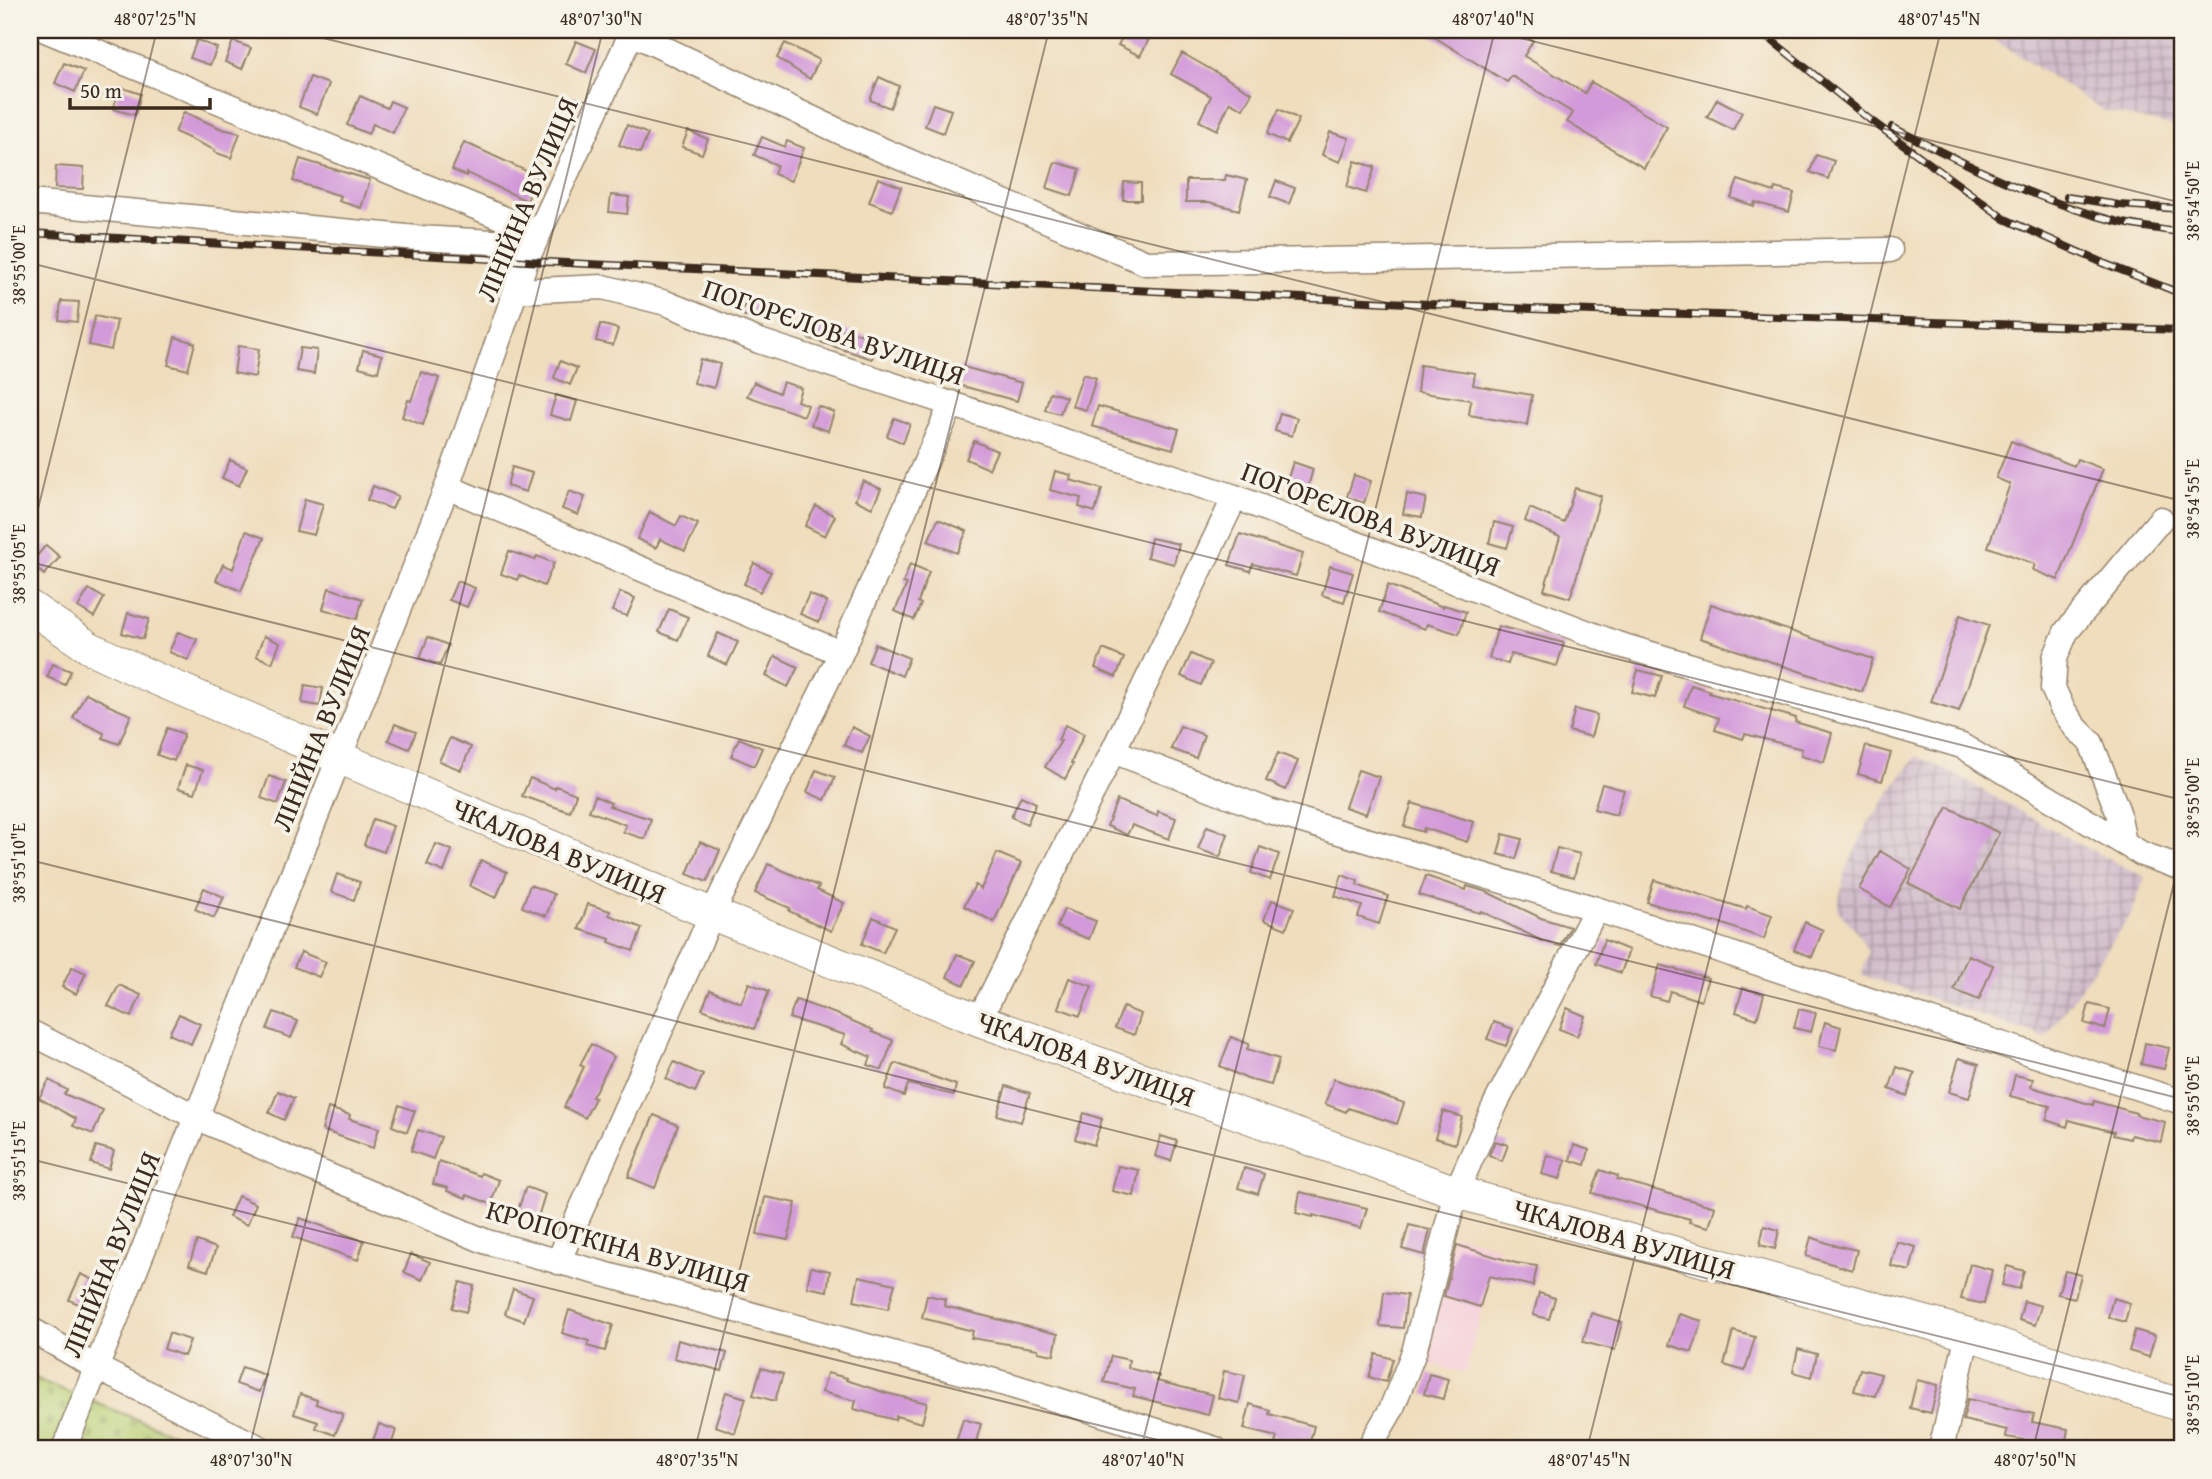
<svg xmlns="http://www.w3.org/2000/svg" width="2212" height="1479" font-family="'Gentium Book Plus',serif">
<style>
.built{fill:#f6cfd9}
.industrial{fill:url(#industrial-grid)}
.cemetery{fill:url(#cemetery-stones);stroke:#7a7e4a;stroke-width:2}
.building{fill:#d39ad9}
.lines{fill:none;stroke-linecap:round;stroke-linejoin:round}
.minor-casing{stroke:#95846d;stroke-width:27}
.major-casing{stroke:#95846d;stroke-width:34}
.minor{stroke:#fff;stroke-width:24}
.major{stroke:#fff;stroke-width:32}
.rail-casing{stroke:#3b2a1e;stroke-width:8}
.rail{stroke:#f7f3e8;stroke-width:5;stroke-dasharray:16;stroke-linecap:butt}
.ticks{fill:none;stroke:#3b2a1e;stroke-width:2;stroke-opacity:0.45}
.labels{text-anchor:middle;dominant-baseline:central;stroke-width:7;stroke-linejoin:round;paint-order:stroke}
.street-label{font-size:28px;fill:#3b2a1e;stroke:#f7f3e8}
.neatline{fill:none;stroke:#3b2a1e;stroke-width:2.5}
.ticks-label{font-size:18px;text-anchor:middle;fill:#3b2a1e}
</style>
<defs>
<pattern id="industrial-grid" width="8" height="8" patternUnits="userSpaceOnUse" patternTransform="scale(1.75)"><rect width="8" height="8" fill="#d1bdcb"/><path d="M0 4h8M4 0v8" fill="none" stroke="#ab9aa4"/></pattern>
<pattern id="cemetery-stones" width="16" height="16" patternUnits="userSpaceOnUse" patternTransform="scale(1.75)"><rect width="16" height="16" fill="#bad176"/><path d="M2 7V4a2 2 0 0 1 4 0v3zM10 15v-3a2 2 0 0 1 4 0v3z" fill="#a1b466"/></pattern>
</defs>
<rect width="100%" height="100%" fill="#f7f3e8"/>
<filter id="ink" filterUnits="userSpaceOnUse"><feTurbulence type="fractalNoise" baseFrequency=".0143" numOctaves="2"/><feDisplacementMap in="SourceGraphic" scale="14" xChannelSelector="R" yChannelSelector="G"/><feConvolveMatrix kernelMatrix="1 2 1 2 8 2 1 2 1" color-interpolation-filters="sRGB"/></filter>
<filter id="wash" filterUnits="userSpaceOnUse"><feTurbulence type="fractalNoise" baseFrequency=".00686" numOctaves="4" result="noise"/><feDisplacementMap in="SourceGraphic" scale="28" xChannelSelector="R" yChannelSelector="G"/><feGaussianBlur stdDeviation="1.57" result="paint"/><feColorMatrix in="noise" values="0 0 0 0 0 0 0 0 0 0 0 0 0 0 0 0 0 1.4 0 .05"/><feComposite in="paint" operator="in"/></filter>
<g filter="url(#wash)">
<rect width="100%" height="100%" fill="#efddbc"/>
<path class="built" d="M1453,1234L1499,1247L1465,1373L1421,1362Z"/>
<path class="industrial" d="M1979,30H2182V128L2104,111Z
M1916,756L1945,769L2075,842L2145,877L2132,913L2046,1038L1862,975L1868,952L1857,932L1837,909L1845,872L1868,823Z"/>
<path class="cemetery" d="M30,1375L43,1382L212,1449H30Z"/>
<g id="blocks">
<path class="building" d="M1126,30H1154L1140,56L1118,45Z
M1423,30H1515L1533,41L1524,56L1585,93L1591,82L1667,127L1644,168L1567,122L1573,113L1512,76L1507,82Z
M197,40L217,48L210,65L190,58Z
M233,41L251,48L242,69L225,62Z
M576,41L596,49L586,73L566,64Z
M785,43L819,60L810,79L777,58Z
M1182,53L1252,93L1243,109L1230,102L1217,130L1199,121L1211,96L1171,74Z
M64,63L84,71L75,92L55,83Z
M310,77L329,84L317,114L299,107Z
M879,77L899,86L890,108L870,100Z
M120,87L141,94L135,115L113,109Z
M360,96L387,108L390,101L404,107L393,133L373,124L368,134L347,125Z
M1717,99L1742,112L1733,130L1707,117Z
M933,104L951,110L943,133L925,126Z
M1279,109L1299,119L1287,143L1267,134Z
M184,112L222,129L240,133L231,158L214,152L215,150L175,132Z
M627,125L648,134L640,153L619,145Z
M688,131L708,139L702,154L682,147Z
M1330,132L1349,138L1340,162L1322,155Z
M762,137L785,147L787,141L804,148L791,181L774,174L777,165L754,155Z
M464,142L537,176L527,201L467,173L466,176L452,170Z
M1816,155L1834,161L1828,179L1810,172Z
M300,159L370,180L361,208L339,201L341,196L293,181Z
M1355,161L1375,167L1366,193L1347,187Z
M1055,162L1080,169L1072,196L1047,188Z
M56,166L84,168L83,189L55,188Z
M1226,175L1247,180L1239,210L1209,202H1186V180H1225Z
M878,178L901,187L892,211L869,202Z
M1738,180L1774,192L1775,188L1794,193L1789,212L1755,202L1754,206L1731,198Z
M1276,181L1295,188L1289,204L1270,197Z
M1124,182L1141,183V200H1123Z
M611,195L629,197L627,214L609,212Z
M746,299L773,306L769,322L742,315Z
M61,301L79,302L77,322L59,320Z
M95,316L117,321L111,350L89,345Z
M813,321L878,339L872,359L808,338Z
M600,324L618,329L613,345L596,341Z
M175,337L195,343L188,370L168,365Z
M238,346L259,349L255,377L234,373Z
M300,348L317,350L314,374L296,371Z
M363,350L382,355L378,372L359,367Z
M700,359L720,364L714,388L694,383Z
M560,361L577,368L570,385L554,378Z
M1420,365L1475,373L1473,385L1532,395L1527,425L1469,415L1471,400L1417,392Z
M960,366L1022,383L1017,401L955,384Z
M421,372L439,378L423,425L402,417L408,400L411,401Z
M1083,374L1096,378L1086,410L1072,406Z
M754,382L779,393L783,382L801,388L797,401L808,405L804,416L747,396Z
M1050,392L1066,397L1060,414L1045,410Z
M556,395L577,401L571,421L550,415Z
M818,406L834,412L828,431L811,425Z
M1098,406L1179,429L1173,449L1092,426Z
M1280,413L1297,418L1292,436L1275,431Z
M894,418L910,424L903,443L887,436Z
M974,441L997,451L989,469L966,459Z
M2011,441L2074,466L2077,459L2103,469L2058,580L2033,570L2035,564L1988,547L2010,484L1996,478Z
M230,460L247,468L239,486L222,478Z
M1293,462L1313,469L1308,487L1287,481Z
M512,467L532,473L526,492L507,486Z
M1055,471L1071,475L1070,480L1102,489L1095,512L1079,507L1081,498L1050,490Z
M1354,475L1371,481L1364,503L1347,497Z
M863,481L881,489L872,508L855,500Z
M373,486L398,496L392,509L367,500Z
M1575,488L1601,496L1570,598L1544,590L1560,537L1525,521L1530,508L1564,523Z
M569,491L585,497L578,515L562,509Z
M1407,494L1426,498L1422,517L1403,514Z
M305,499L323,504L314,535L296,531Z
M816,506L835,516L825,536L805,526Z
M650,512L676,526L681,516L698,524L685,551L660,539L656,548L637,539Z
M938,519L967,531L957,553L928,541Z
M1494,522L1513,527L1507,548L1489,543Z
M246,531L264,538L241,591L216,580L223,564L233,569Z
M1240,534L1303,554L1296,576L1253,564L1250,571L1229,565Z
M1151,538L1179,544L1174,564L1147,557Z
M46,545L60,557L44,575L31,563Z
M509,551L535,560L537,556L554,563L544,586L519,575L518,580L501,574Z
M754,563L771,572L760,592L744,584Z
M910,564L929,572L918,602L921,604L914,620L895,611L907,584L903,583Z
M1330,566L1353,573L1344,602L1322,595Z
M457,581L475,588L467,607L449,600Z
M1388,585L1443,607L1444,605L1466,612L1459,634L1427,624L1425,629L1379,612Z
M329,588L363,599L357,619L323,609Z
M89,589L104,598L94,617L78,607Z
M620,592L635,598L627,616L612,611Z
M809,594L827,602L819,622L800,614Z
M1711,604L1873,659L1862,692L1700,638Z
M669,609L688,617L678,640L659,632Z
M128,613L149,619L143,639L122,633Z
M1960,615L1989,625L1959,711L1931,702Z
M1498,626L1564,643L1557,666L1511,654L1508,664L1489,658Z
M178,632L197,639L188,660L169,652Z
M718,633L738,642L727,665L708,656Z
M264,636L280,643L272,663L256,656Z
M428,637L448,645L440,665L420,658Z
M875,644L909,658L902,676L868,662Z
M1103,649L1124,658L1116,677L1095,668Z
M1191,654L1211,663L1201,685L1181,676Z
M775,656L798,667L788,687L766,676Z
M53,664L71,671L65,685L47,677Z
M1638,670L1662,676L1655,698L1632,692Z
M305,685L323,688L320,706L302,703Z
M1691,685L1710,691L1709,693L1796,718L1795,722L1832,733L1824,762L1801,755L1802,749L1745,734L1743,739L1715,730L1719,718L1684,706Z
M86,693L108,704L107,705L131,715L119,744L103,738L104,733L73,718Z
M1575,709L1597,715L1591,737L1569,731Z
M395,724L416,732L409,749L388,740Z
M1065,725L1084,734L1071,763L1073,764L1065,779L1045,767L1061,741L1058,740Z
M1180,726L1204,735L1196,758L1171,749Z
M852,727L870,736L862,753L844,745Z
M167,728L184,734L174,761L157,755Z
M450,738L471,747L461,770L439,761Z
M739,738L762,748L754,766L731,756Z
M1866,746L1891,753L1882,781L1858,774Z
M1278,753L1298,761L1286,790L1266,781Z
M186,765L203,770L195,793L178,788Z
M816,770L835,777L825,800L807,792Z
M1358,770L1379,777L1366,814L1345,807Z
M269,776L286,782L278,804L261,798Z
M530,778L555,789L556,786L576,794L570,812L522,796Z
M1602,784L1624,790L1616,815L1594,809Z
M595,796L611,803L609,806L651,819L645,839L623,832L626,825L589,811Z
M1021,796L1036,803L1027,824L1011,817Z
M1117,800L1157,816L1158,811L1176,818L1169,839L1132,825L1127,835L1107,826Z
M1412,803L1474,822L1467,842L1424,828L1423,832L1404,826Z
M1948,807L1999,833L1960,909L1908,883Z
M373,819L393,826L384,852L364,845Z
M1207,826L1228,834L1220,857L1198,849Z
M1503,834L1522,839L1516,859L1498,854Z
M700,842L720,850L707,882L687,874Z
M436,844L452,850L444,872L427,865Z
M1260,847L1279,854L1270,880L1251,873Z
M1557,848L1580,854L1574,877L1551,871Z
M1880,851L1911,869L1890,907L1859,889Z
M997,853L1021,863L994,922L964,906L975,885L981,889Z
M481,860L507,872L496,898L470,886Z
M768,864L819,886L817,890L844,903L831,931L789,911L790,908L755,893Z
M337,874L360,882L354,900L331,892Z
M1342,875L1358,881L1357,885L1388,896L1379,924L1358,917L1362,906L1335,896Z
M1426,876L1466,890L1467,886L1487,892L1541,918L1570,927L1560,946L1542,941L1481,911L1480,913L1419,895Z
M1654,880L1746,909L1747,906L1772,915L1764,939L1715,921L1714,923L1647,902Z
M530,885L554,894L546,916L522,907Z
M204,888L224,897L214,918L195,909Z
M1272,900L1294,908L1286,929L1264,920Z
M588,904L610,911L609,915L642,928L633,951L609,942L610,939L579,929Z
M1064,909L1096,921L1089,939L1057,927Z
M873,917L895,927L883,953L862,944Z
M1805,922L1823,930L1812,957L1794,950Z
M1604,940L1629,950L1621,973L1596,964Z
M301,952L326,962L319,977L294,967Z
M957,954L975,961L964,985L947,977Z
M1968,955L1993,965L1979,1000L1954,990Z
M1660,965L1708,978L1701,1001L1670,991L1667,1001L1650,996Z
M72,967L86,973L76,994L62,987Z
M1069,978L1092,986L1080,1016L1058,1008Z
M749,983L769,991L754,1029L702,1009L710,990L741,1003Z
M119,985L141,995L131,1017L108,1006Z
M1743,988L1764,994L1757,1019L1736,1012Z
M796,1000L839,1015L873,1030L872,1032L893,1040L882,1070L868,1065L871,1057L841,1044L845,1035L789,1018Z
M2089,1004L2110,1009L2105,1029L2084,1023Z
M1123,1007L1141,1014L1134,1035L1115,1028Z
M1567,1008L1585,1016L1577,1036L1559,1029Z
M1799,1009L1816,1013L1811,1032L1794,1028Z
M274,1012L298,1021L291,1038L267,1029Z
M179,1014L200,1024L191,1044L169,1034Z
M1494,1022L1513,1029L1506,1046L1487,1039Z
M1825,1022L1841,1027L1836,1050L1819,1046Z
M1231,1037L1249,1044L1247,1049L1279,1059L1271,1085L1247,1079L1220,1066Z
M2145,1043L2169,1048L2164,1069L2141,1064Z
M591,1044L614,1057L592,1097L595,1098L585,1118L564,1107L584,1067L580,1065Z
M1959,1058L1979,1064L1969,1098L1949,1092Z
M674,1062L703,1075L695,1092L666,1079Z
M895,1063L956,1085L954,1095L908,1084L904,1096L885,1089Z
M1897,1067L1915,1073L1907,1096L1889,1089Z
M2015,1075L2033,1079L2031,1087L2093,1105L2094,1101L2136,1113V1115L2165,1122L2161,1142L2131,1135L2130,1139L2113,1135L2114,1132L2069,1120L2067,1127L2046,1120L2050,1106L2010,1096Z
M1334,1079L1404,1103L1397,1124L1348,1108L1346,1112L1325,1104Z
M49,1080L67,1090L64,1094L103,1110L93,1134L73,1126L76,1119L39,1098Z
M1006,1086L1030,1093L1021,1122L997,1115Z
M278,1091L294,1098L284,1120L269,1113Z
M399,1105L415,1111L407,1132L392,1126Z
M328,1108L350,1115L349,1119L379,1128L373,1148L322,1130Z
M1443,1111L1462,1117L1455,1144L1435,1138Z
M1084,1113L1102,1119L1094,1145L1075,1139Z
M654,1115L678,1125L655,1188L628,1177Z
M418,1130L441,1137L433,1159L411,1151Z
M1161,1136L1177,1141L1171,1161L1155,1156Z
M1495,1141L1508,1145L1502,1161L1489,1155Z
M1574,1145L1589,1150L1585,1165L1570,1160Z
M96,1146L114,1151L109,1169L91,1163Z
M1547,1155L1566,1160L1560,1179L1542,1174Z
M439,1161L480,1176L481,1173L499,1180L491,1204L467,1195L466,1198L447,1191L448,1188L433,1184Z
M1118,1166L1139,1170L1134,1196L1112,1191Z
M1244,1168L1264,1174L1258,1194L1238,1188Z
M1600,1170L1618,1176L1617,1179L1715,1207L1709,1227L1689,1222L1690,1219L1592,1193Z
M526,1187L545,1194L538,1217L518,1210Z
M1300,1192L1367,1208L1361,1228L1313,1215V1217L1296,1213Z
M238,1196L256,1204L247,1225L229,1217Z
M765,1197L796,1203L788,1240L757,1234Z
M300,1218L364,1241L358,1260L293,1237Z
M1409,1225L1430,1230L1424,1255L1402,1249Z
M1764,1226L1779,1230L1775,1249L1760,1245Z
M1811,1237L1830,1244L1857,1250L1852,1270L1806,1256Z
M197,1241L216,1248L208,1271L189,1265Z
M1897,1242L1916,1247L1910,1271L1891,1266Z
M1457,1245L1516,1263L1537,1266L1533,1286L1489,1276L1480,1307L1444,1296Z
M411,1254L430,1262L422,1280L404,1272Z
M1970,1264L1992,1270L1984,1304L1961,1299Z
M2007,1266L2024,1271L2019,1289L2002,1285Z
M811,1267L830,1271L827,1291L807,1287Z
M2065,1271L2081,1275L2075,1298L2058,1294Z
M81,1274L100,1283L88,1308L69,1300Z
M859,1276L895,1284L888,1309L854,1301Z
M460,1282L474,1286L466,1312L452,1308Z
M513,1289L533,1296L524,1321L505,1314Z
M1384,1292L1407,1295L1403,1328L1380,1326Z
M1539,1293L1555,1298L1549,1319L1533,1315Z
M927,1295L945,1299L944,1306L1058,1334L1054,1355L1038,1352V1349L971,1338L973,1331L922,1318Z
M2113,1298L2130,1303L2125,1322L2108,1317Z
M2024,1301L2041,1306L2035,1325L2019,1320Z
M569,1310L613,1325L605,1351L587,1346L589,1341L562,1333Z
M1591,1313L1622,1322L1615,1350L1583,1342Z
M1679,1314L1702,1321L1692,1352L1669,1345Z
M2135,1330L2155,1336L2149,1357L2129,1351Z
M1733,1331L1755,1337L1745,1371L1724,1365Z
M169,1333L190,1340L184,1356L164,1349Z
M678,1340L727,1353L722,1371L674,1358Z
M1798,1349L1817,1354L1812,1377L1793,1372Z
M1376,1354L1393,1359L1386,1382L1369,1377Z
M1111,1356L1129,1360L1128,1368L1159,1376L1157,1381L1213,1395L1208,1415L1133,1396L1135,1389L1104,1382Z
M242,1367L265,1375L259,1392L236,1384Z
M761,1368L783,1374L775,1401L753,1395Z
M1860,1369L1881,1374L1875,1396L1854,1391Z
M1224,1371L1245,1375L1239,1403L1218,1398Z
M827,1373L847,1378L846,1380L886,1393L927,1403L922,1423L896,1416L895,1420L854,1409L856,1401L822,1392Z
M1429,1374L1448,1379L1443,1399L1424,1394Z
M1917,1380L1938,1385L1931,1413L1910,1408Z
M726,1392L746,1398L735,1433L715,1426Z
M300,1394L317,1400L316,1404L343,1414L335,1435L316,1428L318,1422L294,1414Z
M1968,1399L2034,1414L2032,1422L2068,1429L2065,1447L2006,1437L2007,1430L1963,1420Z
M1250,1404L1270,1410L1269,1414L1314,1426L1308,1449H1296L1275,1444L1277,1437L1244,1429Z
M963,1419L981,1424L974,1449H954Z
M379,1424L396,1430L390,1449H370Z"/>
</g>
</g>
<g filter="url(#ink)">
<use href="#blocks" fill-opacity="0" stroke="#95846d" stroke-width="2"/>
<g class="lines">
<defs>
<path id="minor" d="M45,30L539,233
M625,30L845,134L1146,263L1890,250
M30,202L417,238L534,244
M516,291L603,287L666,303L759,341L1235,497L1617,644L1962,746L2142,854L2182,868
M447,487L841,653
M1113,751L1269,811L1596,909L1995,1042L2182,1102
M2124,843L2118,812L2091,743L2075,727L2062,708L2053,688L2055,658L2066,632L2161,519
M979,1020L1113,751L1235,497
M30,1032L196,1117L298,1163L487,1242L1009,1385L1215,1449
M558,1262L712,914L841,653L952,403
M30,1329L97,1368L262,1449
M64,1449L447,487L526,261L633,30
M1368,1449L1391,1410L1414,1352L1456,1192L1495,1105L1596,909
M1941,1449L1968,1334"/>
<path id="major" d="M30,607L90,648L145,674L340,758L712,914L979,1020L1456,1192L1968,1334L2182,1406"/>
</defs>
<use href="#minor" class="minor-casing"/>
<use href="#major" class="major-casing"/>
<use href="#minor" class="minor"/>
<use href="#major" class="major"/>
<defs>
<path id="rail" d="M1759,30L1869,119L2005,219L2103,263L2182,294
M1892,127C1963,163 2041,203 2119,222C2140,227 2161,229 2182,233
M2067,197L2119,205L2182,209
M30,233L526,261L1532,309L2182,330"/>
</defs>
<use href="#rail" class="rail-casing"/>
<use href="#rail" class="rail"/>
</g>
</g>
<path class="ticks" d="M291,30L2182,501M1488,30L2182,203M30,263L2182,800M30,541L157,30M30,562L2182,1099M30,860L2182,1397M30,1159L1194,1449M249,1449L603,30M695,1449L1049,30M1141,1449L1495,30M1587,1449L1941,30M2033,1449L2182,851"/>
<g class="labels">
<g class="street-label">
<text transform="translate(526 199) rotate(-67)">ЛІНІЙНА ВУЛИЦЯ</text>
<text transform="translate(834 331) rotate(19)">ПОГОРЄЛОВА ВУЛИЦЯ</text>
<text transform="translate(1371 518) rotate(21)">ПОГОРЄЛОВА ВУЛИЦЯ</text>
<text transform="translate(320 728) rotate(-68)">ЛІНІЙНА ВУЛИЦЯ</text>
<text transform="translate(559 850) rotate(23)">ЧКАЛОВА ВУЛИЦЯ</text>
<text transform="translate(1086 1058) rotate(20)">ЧКАЛОВА ВУЛИЦЯ</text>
<text transform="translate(1624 1238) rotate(16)">ЧКАЛОВА ВУЛИЦЯ</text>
<text transform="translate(618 1245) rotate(16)">КРОПОТКІНА ВУЛИЦЯ</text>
<text transform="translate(110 1254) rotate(-68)">ЛІНІЙНА ВУЛИЦЯ</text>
</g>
</g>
<rect width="2212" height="1479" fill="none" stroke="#f7f3e8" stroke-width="77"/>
<path d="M70 98v10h140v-10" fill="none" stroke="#3b2a1e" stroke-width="3.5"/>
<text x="80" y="98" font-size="21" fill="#3b2a1e" stroke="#f7f3e8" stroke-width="5" paint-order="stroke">50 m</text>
<rect x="38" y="38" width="2136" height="1402" class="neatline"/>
<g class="ticks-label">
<text x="155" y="25">48°07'25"N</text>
<text x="601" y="25">48°07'30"N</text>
<text x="1047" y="25">48°07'35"N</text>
<text x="1493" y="25">48°07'40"N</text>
<text x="1939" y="25">48°07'45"N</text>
<text transform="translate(2193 201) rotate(-90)" y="6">38°54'50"E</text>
<text transform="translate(19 265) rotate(-90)" y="6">38°55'00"E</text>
<text transform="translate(2193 499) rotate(-90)" y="6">38°54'55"E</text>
<text transform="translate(19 564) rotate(-90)" y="6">38°55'05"E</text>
<text transform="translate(2193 798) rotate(-90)" y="6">38°55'00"E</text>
<text transform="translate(19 863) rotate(-90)" y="6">38°55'10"E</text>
<text transform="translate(2193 1096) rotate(-90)" y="6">38°55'05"E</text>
<text transform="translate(19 1161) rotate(-90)" y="6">38°55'15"E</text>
<text transform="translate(2193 1395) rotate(-90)" y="6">38°55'10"E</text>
<text x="251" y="1466">48°07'30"N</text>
<text x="697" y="1466">48°07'35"N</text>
<text x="1143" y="1466">48°07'40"N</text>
<text x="1589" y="1466">48°07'45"N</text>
<text x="2035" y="1466">48°07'50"N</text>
</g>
</svg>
